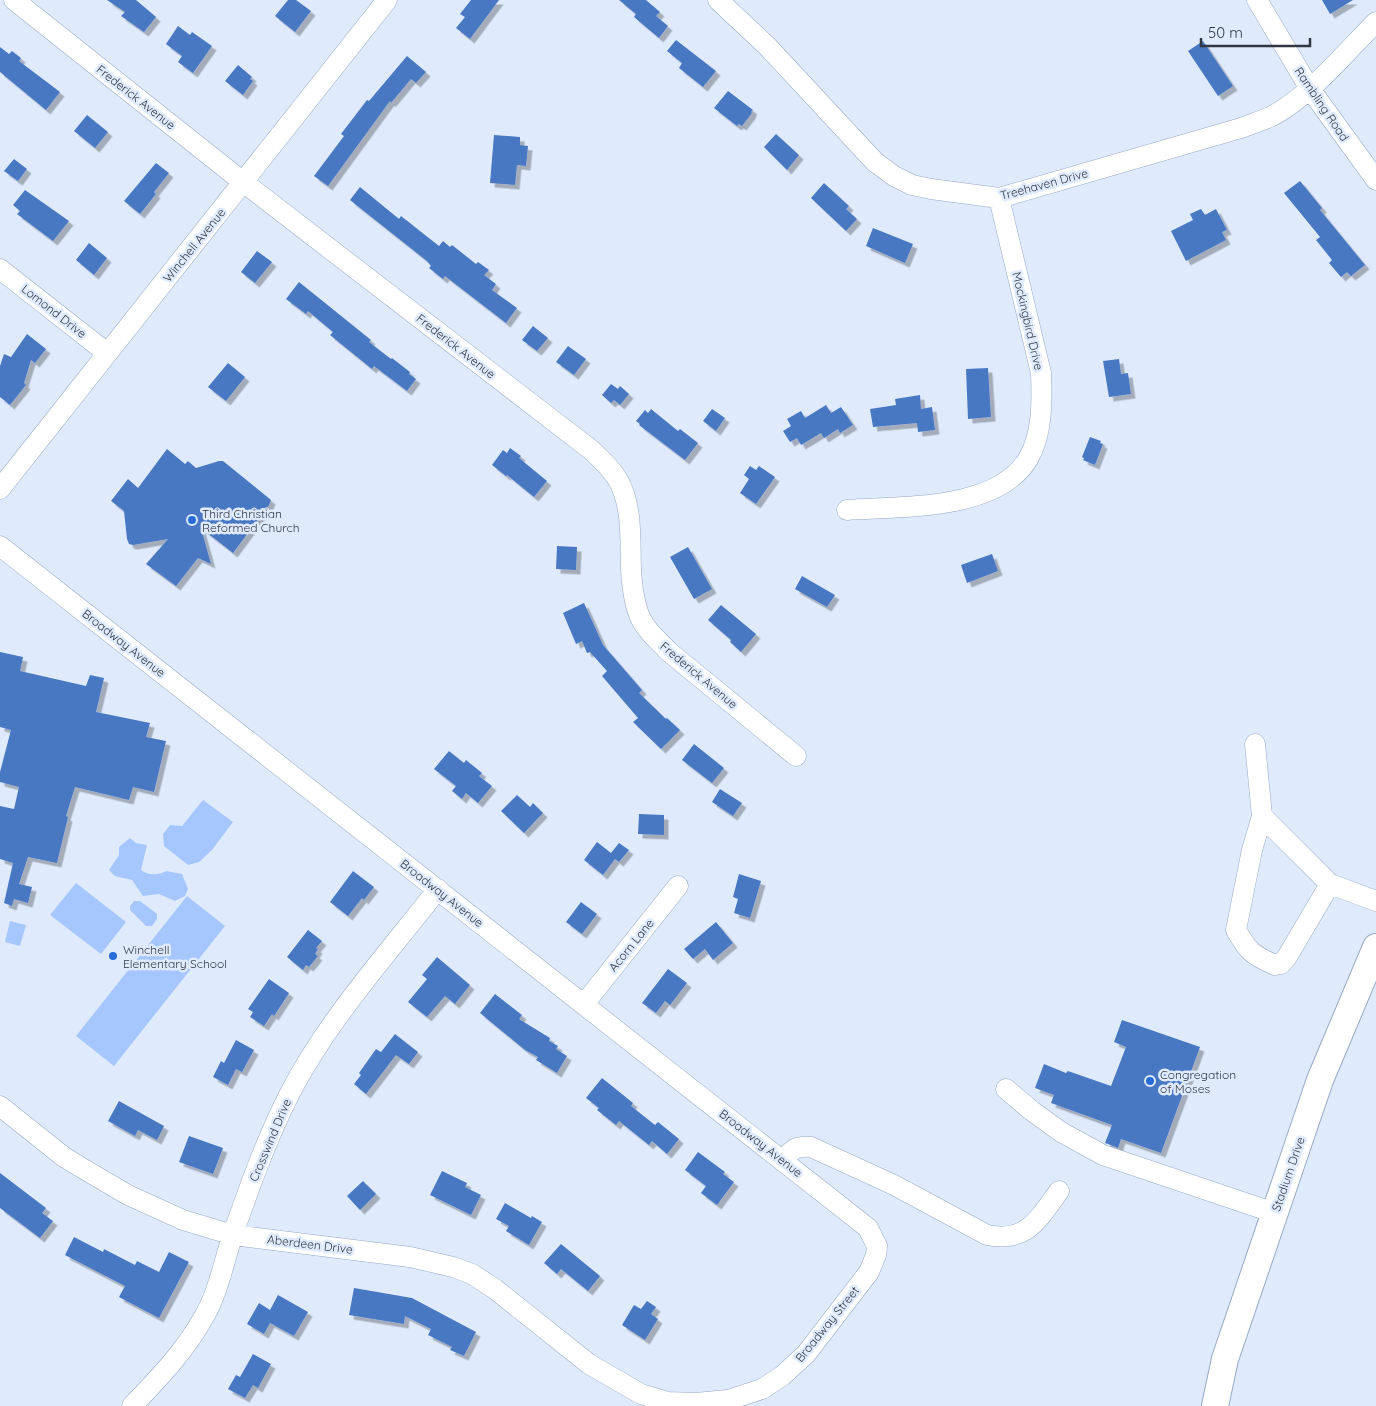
<svg xmlns="http://www.w3.org/2000/svg" width="1376" height="1406" font-family="Quicksand,sans-serif">
<style>
.green{fill:#a5c7fe}
.building{fill:#4978c3;filter:url(#shadow)}
.lines{fill:none;stroke-linecap:round;stroke-linejoin:round}
.minor-casing{stroke:#97a9c6;stroke-width:21}
.major-casing{stroke:#97a9c6;stroke-width:28}
.minor{stroke:#fff;stroke-width:20}
.major{stroke:#fff;stroke-width:26}
.poi-dot{fill:#266bd7;stroke:#dfebfd;stroke-width:2}
.labels{text-anchor:middle;dominant-baseline:central;stroke-width:5;stroke-linejoin:round;paint-order:stroke}
.street-label{font-size:12px;fill:#303743;stroke:#dfebfd}
.poi-label{font-size:12px;fill:#303743;stroke:#dfebfd;text-anchor:start}
</style>
<defs>
<filter id="shadow"><feDropShadow dx="4.5" dy="4.5" stdDeviation="0" flood-color="#0004"/></filter>
</defs>
<rect width="100%" height="100%" fill="#dfebfd"/>
<path class="green" d="M203,800L233,822L212,850L199,862L188,865L164,846L163,834L170,825L182,826Z
M130,838L136,843L147,845L141,870C147,875 158,876 166,871L182,874L188,889L185,896L175,901L159,894L143,896L132,880L115,876L109,870L119,855V847Z
M76,883L126,922L101,954L50,915Z
M187,896L225,926L114,1066L76,1036Z
M134,901H140L157,914V919L152,926H146L130,910V906Z
M10,921L26,925L20,946L5,942Z"/>
<path class="building" d="M107,0H136L156,17L144,32L121,16L125,12Z
M288,0H296L311,11L295,32L275,16Z
M471,0H499L470,39L456,28L465,17L460,14Z
M619,0H646L660,12L656,16L668,26L659,38L634,17L636,14Z
M1322,0H1353L1330,14Z
M178,26L190,35L192,32L212,46L193,73L178,62L182,56L166,44Z
M676,40L716,71L703,87L679,68L682,63L667,51Z
M1203,41L1233,86L1218,96L1188,51Z
M0,47L9,54L12,51L21,58L19,61L60,92L46,110L0,72Z
M407,56L426,72L416,83L411,79L391,103L390,101L328,186L314,176L344,136L341,134L367,100L369,101Z
M238,65L252,77L250,79L253,81L243,95L225,81Z
M728,91L753,110L751,112L752,113L742,126L739,124L737,126L714,108Z
M87,115L108,132L95,148L74,131Z
M776,134L799,155L787,170L764,147Z
M494,135L520,137V145L528,146L526,166L517,165L515,185L490,183Z
M14,159L27,169L18,181L4,171Z
M156,163L169,173L154,192L156,194L140,214L124,201Z
M1300,181L1322,208L1320,210L1365,265L1351,276L1347,272L1341,277L1329,263L1332,260L1316,240L1320,237L1284,193Z
M824,183L849,206L846,209L857,219L846,231L811,198Z
M360,187L399,219L401,216L439,246L443,241L450,247L452,245L476,264L478,262L489,270L484,275L496,284L492,290L517,308L506,323L445,276L443,279L429,268L431,266L427,261L350,200Z
M25,190L69,221L53,241L17,214L20,211L13,205Z
M1201,209L1205,215L1216,209L1227,230L1222,232L1226,240L1186,261L1171,231L1193,220L1190,214Z
M873,228L913,244L905,263L866,246Z
M89,243L107,258L94,275L76,260Z
M257,251L272,262L255,283L241,272Z
M299,282L371,340L369,342L391,359L392,358L410,372L409,374L416,379L407,391L374,366L372,369L330,335L333,332L308,311L306,314L286,299Z
M533,326L548,338L537,351L522,340Z
M27,334L46,349L35,363L31,360L24,383L26,385L10,405L0,397V366L4,354L11,357Z
M568,346L586,359L574,375L556,362Z
M1119,359L1121,374L1128,373L1131,394L1109,397L1103,361Z
M228,363L245,377L226,401L208,387Z
M988,368L991,417L968,419L966,369Z
M611,384L618,389L620,386L629,394L620,405L614,400L611,403L602,395Z
M920,395L921,409L932,407L935,430L918,432L917,423L873,427L870,409L896,405L895,399Z
M826,405L831,413L841,407L853,425L840,433L838,429L824,438L821,433L801,445L797,438L790,442L783,431L791,426L787,419L801,411L805,418Z
M651,409L678,431L680,429L698,443L685,460L639,425L640,424L636,421L645,410L648,413Z
M712,409L725,418L716,431L703,421Z
M1090,437L1101,441L1100,443L1103,444L1095,465L1083,460L1084,458L1082,457Z
M510,448L521,456L519,458L547,481L534,497L507,475L506,476L492,465L503,450L507,453Z
M167,449L185,464L188,461L196,468L219,461H223L271,500L269,505L233,553L201,528L211,564L198,558L176,586L146,564L168,539L133,545L129,544L127,539L124,511L111,501L128,479L138,488Z
M750,466L756,470L759,466L775,477L756,504L740,493L749,479L744,475Z
M557,546L577,547L576,570L556,569Z
M688,547L712,589L694,599L670,557Z
M992,554L998,571L967,583L961,565Z
M802,576L835,595L827,607L795,589Z
M584,603L603,645L642,690L639,693L666,719L667,718L680,730L661,749L633,722L638,718L602,676L607,671L590,652L587,653L582,641L576,644L563,613Z
M721,605L756,634L741,652L730,642L731,640L708,620Z
M0,652L23,657L20,671L86,686L90,675L104,678L96,712L150,723L146,737L166,741L154,792L133,787L129,800L75,787L66,816L68,817L57,863L28,857L19,884L32,887L28,903L14,899L12,906L4,903L13,863L0,859V806L14,809L19,787L0,782V772L11,730L0,727Z
M694,744L724,768L712,783L682,760Z
M449,751L464,763L466,760L482,773L479,776L492,786L478,803L466,793L462,799L452,791L456,786L434,769Z
M720,789L742,803L733,816L712,802Z
M517,795L530,807L533,803L543,813L524,833L501,811Z
M639,814L664,815V835L638,834Z
M597,842L611,853L619,843L629,850L619,862L615,859L603,875L584,860Z
M353,871L374,887L364,900L362,898L348,916L330,902Z
M739,874L761,881L750,918L734,913L738,899L733,897Z
M581,902L597,914L582,934L566,922Z
M716,922L733,943L713,960L705,949L693,959L684,949Z
M308,930L322,941L316,948L318,949L315,954L318,956L309,967L306,965L303,970L287,957Z
M437,957L470,985L455,1004L445,996L427,1017L408,1002L427,979L422,975Z
M668,969L687,983L670,1005L665,1001L656,1013L642,1003Z
M269,979L289,993L274,1016L272,1014L264,1026L250,1017L253,1012L248,1009Z
M495,994L522,1015L519,1019L550,1038L549,1041L558,1046L556,1049L567,1056L557,1073L536,1060L538,1057L525,1050L480,1013Z
M1122,1020L1200,1047L1161,1153L1121,1139L1118,1148L1108,1144L1105,1143L1112,1125L1051,1103L1054,1095L1035,1088L1044,1064L1066,1073L1068,1071L1111,1086L1126,1047L1114,1042Z
M395,1034L418,1052L409,1064L396,1055L366,1094L354,1084L361,1075L359,1073L376,1049L381,1052Z
M236,1040L254,1050L242,1072L236,1069L228,1085L213,1077L221,1061L224,1063Z
M602,1078L633,1103L631,1106L655,1125L658,1122L679,1139L667,1154L652,1141L649,1145L619,1121L616,1125L597,1110L599,1108L586,1098Z
M119,1101L164,1126L157,1140L138,1130L135,1136L108,1121Z
M189,1136L223,1148L213,1174L179,1162Z
M698,1152L725,1172L723,1174L734,1182L717,1205L701,1193L706,1186L685,1170Z
M442,1171L467,1183L465,1187L481,1195L471,1215L430,1195Z
M0,1173L46,1208L42,1213L53,1221L40,1238L0,1208Z
M363,1181L376,1194L360,1210L347,1196Z
M505,1203L531,1218L532,1216L542,1222L529,1245L506,1231L509,1226L496,1219Z
M74,1237L103,1252L104,1249L135,1265L137,1261L159,1272L169,1252L189,1262L159,1318L119,1297L125,1286L65,1255Z
M561,1244L600,1276L588,1291L561,1269L557,1274L544,1263Z
M354,1288L412,1298L476,1332L464,1356L450,1350L452,1347L428,1335L431,1329L405,1316L404,1324L349,1315Z
M278,1295L308,1312L294,1336L270,1323L264,1334L247,1324L259,1303L270,1310Z
M647,1301L656,1307L651,1314L658,1319L645,1340L622,1325L634,1305L641,1309Z
M253,1354L271,1364L258,1388L253,1385L245,1398L228,1389L236,1375L240,1377Z"/>
<g class="lines">
<defs>
<path id="minor" d="M14,0L243,182L590,449C600,458 611,468 618,480C633,506 630,542 631,570C632,586 634,605 641,619C647,632 659,641 668,651L796,756
M718,0L767,46L875,162L894,176L912,185L931,189L999,198L1241,128C1251,124 1261,121 1270,117C1307,99 1347,51 1376,22
M1257,0L1310,89L1376,180
M0,269L107,353
M0,489L387,0
M847,510C901,506 997,511 1028,459C1043,434 1042,400 1041,373L999,198
M0,546L868,1228L877,1246L876,1255L869,1272L806,1354L782,1376L762,1389L728,1400L696,1403L668,1402L641,1394L589,1364L495,1289L472,1274L453,1267L410,1257L233,1235L183,1220L128,1195L82,1168L64,1157L0,1106
M1255,744L1262,816L1330,884L1376,901
M1262,816L1252,850L1236,930C1248,951 1252,955 1275,965L1281,964L1287,957L1330,884
M584,1004L678,886
M1006,1089L1032,1111L1061,1132L1103,1155L1275,1213
M782,1161C793,1149 795,1146 811,1147L894,1185L987,1235C1026,1243 1038,1220 1059,1191
M132,1406C159,1378 186,1350 205,1315C218,1292 224,1262 232,1237C249,1188 266,1140 290,1093C327,1021 388,953 438,889"/>
<path id="major" d="M1215,1406L1225,1359L1320,1080L1376,947"/>
</defs>
<use href="#minor" class="minor-casing"/>
<use href="#major" class="major-casing"/>
<use href="#minor" class="minor"/>
<use href="#major" class="major"/>
</g>
<g class="poi-dot">
<circle cx="192" cy="520" r="5"/>
<circle cx="113" cy="956" r="5"/>
<circle cx="1150" cy="1081" r="5"/>
</g>
<g class="labels">
<g class="street-label">
<text transform="translate(136 97) rotate(38)">Frederick Avenue</text>
<text transform="translate(1322 104) rotate(56)">Rambling Road</text>
<text transform="translate(1044 184) rotate(-15)">Treehaven Drive</text>
<text transform="translate(194 245) rotate(-51)">Winchell Avenue</text>
<text transform="translate(54 311) rotate(38)">Lomond Drive</text>
<text transform="translate(1028 321) rotate(77)">Mockingbird Drive</text>
<text transform="translate(456 346) rotate(38)">Frederick Avenue</text>
<text transform="translate(124 643) rotate(38)">Broadway Avenue</text>
<text transform="translate(699 675) rotate(40)">Frederick Avenue</text>
<text transform="translate(442 893) rotate(38)">Broadway Avenue</text>
<text transform="translate(631 945) rotate(-51)">Acorn Lane</text>
<text transform="translate(270 1140) rotate(-67)">Crosswind Drive</text>
<text transform="translate(761 1143) rotate(38)">Broadway Avenue</text>
<text transform="translate(1288 1174) rotate(-71)">Stadium Drive</text>
<text transform="translate(310 1244) rotate(7)">Aberdeen Drive</text>
<text transform="translate(827 1324) rotate(-51)">Broadway Street</text>
</g>
<g class="poi-label">
<text x="202" y="513">Third Christian<tspan x="202" dy="14">Reformed Church</tspan></text>
<text x="123" y="949">Winchell<tspan x="123" dy="14">Elementary School</tspan></text>
<text x="1160" y="1074">Congregation<tspan x="1160" dy="14">of Moses</tspan></text>
</g>
</g>
<path d="M1201 38v8h109v-8" fill="none" stroke="#303743" stroke-width="2.5"/>
<text x="1208" y="38" font-size="15" fill="#303743" stroke="#dfebfd" stroke-width="4" paint-order="stroke">50 m</text>
</svg>
